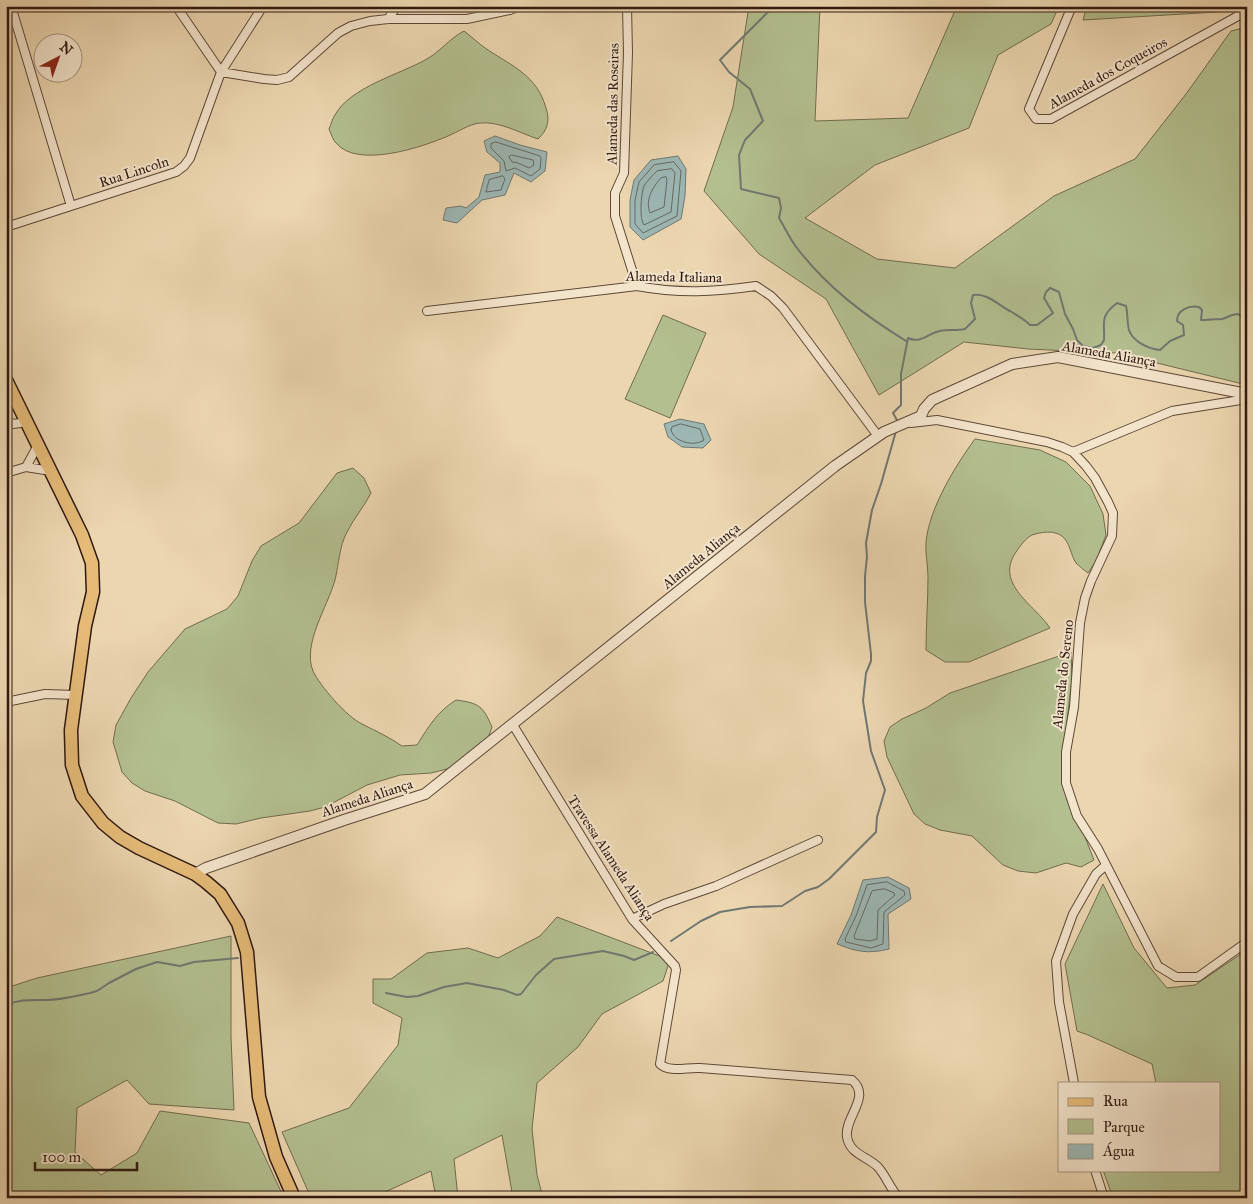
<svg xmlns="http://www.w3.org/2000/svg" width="1253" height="1204" font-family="'IM FELL Great Primer',serif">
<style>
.green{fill:#b3bf8f;stroke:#716c50}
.water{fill:#9cb7b4;stroke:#707873}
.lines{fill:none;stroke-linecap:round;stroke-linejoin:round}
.shore{stroke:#666862;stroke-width:1}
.stream{stroke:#707873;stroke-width:2}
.minor-casing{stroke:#5e4839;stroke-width:10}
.tertiary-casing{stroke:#5e4839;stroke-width:12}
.primary-casing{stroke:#2f1911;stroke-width:15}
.minor{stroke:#f3e4cc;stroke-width:8}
.tertiary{stroke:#f3e4cc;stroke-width:10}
.primary{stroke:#e6bb78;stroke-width:12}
.labels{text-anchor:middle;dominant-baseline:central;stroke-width:4;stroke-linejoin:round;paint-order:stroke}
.street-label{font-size:14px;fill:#2f1911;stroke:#f3e4cc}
</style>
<rect width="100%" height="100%" fill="#ecd6b0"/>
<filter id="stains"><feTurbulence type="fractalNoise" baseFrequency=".004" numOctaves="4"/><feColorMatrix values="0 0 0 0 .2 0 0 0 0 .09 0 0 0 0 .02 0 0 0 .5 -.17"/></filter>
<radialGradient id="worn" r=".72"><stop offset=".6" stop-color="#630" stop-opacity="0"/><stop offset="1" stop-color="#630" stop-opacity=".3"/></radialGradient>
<path class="green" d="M749,6H820L815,121L908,118L957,6H1059L1051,24L998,55L969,128L875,165L805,218L877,259L955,268L1054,196L1135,159L1186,94L1231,31L1247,27V385L1116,353L1028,349L964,342L879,395L826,299L759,254L704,191L733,107Z
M1087,6H1232L1234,11L1083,20Z
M464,31C472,37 480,45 488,50C514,67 537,76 546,108C550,120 548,130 538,139C520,133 499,121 480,123C469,124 458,132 448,136C423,147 357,169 336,143C333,140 331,134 329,129C331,125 332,119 335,115C350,87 401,74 427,59C441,51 450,38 464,31Z
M663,315L706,333L670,418L625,399Z
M975,439L1040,450L1066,462L1090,486L1103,514L1106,535L1096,561L1088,573C1084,570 1079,566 1076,563C1070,554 1071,544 1062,536C1054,530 1041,532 1032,535C1026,538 1020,546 1016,552C994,584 1035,605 1050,628L969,662H945L926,650C926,625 928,601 928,577C928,565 925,553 926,542C929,509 955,466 975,439Z
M353,468L364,478L371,493C364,507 354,518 347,532C339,547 339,564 335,580C328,606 302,644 313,671C320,686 347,717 362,724C376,731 389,737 402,746L417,745C429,726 437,712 456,700C479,703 483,706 492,727L487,741L460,762L447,769L431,773L400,775L367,785L325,807L310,811L261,818L236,824L218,823L175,801L145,791L132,783L122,772L113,742L116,725L131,698L148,672L185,629L227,609L238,596L252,561L261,546L299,523L337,473Z
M1071,652L1072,678L1062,765L1067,800L1085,837L1094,860L1081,867L1066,863L1036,873L1018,871L1003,865L972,836L940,830L925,824L914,814L887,757L884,741L890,727L902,719L926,708L950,693Z
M1103,884L1134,948L1167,988L1195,985L1247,950V1198H1113L1103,1170H1219V1083H1156L1152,1064L1088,1035L1077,1031L1065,964Z
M557,917L670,960L663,981L602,1014L578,1047L537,1083L532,1129L537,1175L543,1198H513L502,1135L454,1159L458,1198H436L431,1171L372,1198H311L282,1132L349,1108L398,1045L402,1018L373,1003V979H391L427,953L468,948L498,958L540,936Z
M231,936V1037L234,1110L149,1104L127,1080L77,1108L75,1152L101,1175L137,1153L160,1111L249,1123L284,1198H6V988L37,978Z"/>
<path class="water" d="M495,136L520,145L547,152L545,171L531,182L514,173L505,195L482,200L457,223L443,220L446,208L461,206L466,208L479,197L485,175L500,172V163L487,152L484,141Z
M678,156L686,169L685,196L681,219L643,240L630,227V200L634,180L651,160Z
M680,419L704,424L711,440L703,448L682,447L668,437L664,424Z
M888,877L909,888L911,899L888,914L889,949C868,954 857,952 837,944L851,915L863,880Z"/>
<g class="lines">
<path class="shore" d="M496,142L540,156L541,158L540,169L531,176L515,168L506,171L504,161L491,148V144Z
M512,155L533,160L534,165L529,168L518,163L512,162L509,157Z
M674,162L681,171L677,216L643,233L635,224V200L639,182L654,165Z
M672,169L675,173L671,212L644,225C639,219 641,194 644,186C647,181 653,175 657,171Z
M503,176L505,179L501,190L486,192L489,180Z
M666,177L667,180L664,207L650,213C645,200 652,188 661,178Z
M681,424L700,429L704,440C694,447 674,442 671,430L672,427Z
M887,882L904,891L905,895L884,912L883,944L871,948L846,942L845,939L856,916L867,885Z
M885,889L894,893L895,895L878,910L877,939L870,941L855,939L854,936L872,891Z"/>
<path class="stream" d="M774,6L720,60L729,72L750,89L763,121L745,140L739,155L741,189L779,198L781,208L779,218C785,228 790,239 797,248C827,287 864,315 906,341
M898,422L893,413L901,405V374L908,338C921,344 928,333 940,331C948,329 957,331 965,329L975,319L971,303L973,295C988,293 998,305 1010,311C1018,316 1024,319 1030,325H1037L1053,313L1044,298L1046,292L1050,288L1059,292L1065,314L1073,329L1077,340L1083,346L1093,348L1101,345L1104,340C1105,322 1099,317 1117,303L1126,306C1128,314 1127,323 1129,330C1133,342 1149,349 1160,350L1170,341L1184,335L1183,325L1177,321C1177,310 1189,305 1199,307L1202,310L1201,320C1204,320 1219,319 1222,319C1227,318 1232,314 1238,314L1241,316L1247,328
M671,941L701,921L720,912L750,907L782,906L805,891L818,887L829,879L876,832L877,817L885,790L871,751L863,701L866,673L871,661V654L865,602V576L867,557L866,543L872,510L881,484L896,431
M386,993L407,997L418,996L444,987L467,983L504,990L517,995L521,994L536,975L554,959L603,951L624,956L634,960L653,952
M6,1005C20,999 31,1000 46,1000C61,1000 76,996 90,993L97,991L109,983L136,969L157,962L180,966L194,962L238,958"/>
<defs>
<path id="minor" d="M11,6L71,206
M176,6L221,72L264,79L277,80L289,77L338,33L351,26L370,21L388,19H467L510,10L519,6
M627,6L628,53L624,173L615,193V216L637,286
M1072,6L1029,109L1036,119H1051L1238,16L1247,14
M388,19L397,6
M6,227L176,172L184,166L190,158L221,72L263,6
M427,311L637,286C680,294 714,292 756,286L771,296L783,308L878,436
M6,420L13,424L27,422
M911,423L937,420L1047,442L1062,447L1073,452L1086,466L1095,478L1108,502L1113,513L1112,536L1091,581L1085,598L1080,623L1074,707L1066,752V783L1077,816L1098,849L1158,966L1176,977H1198L1247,942
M1073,452L1172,411L1247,399
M26,467L38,445
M6,473L26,467L51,471
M6,702L45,694L76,695
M513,725L632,919L675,966L676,970L660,1064C670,1073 687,1067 700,1068L852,1080C872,1097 844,1117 847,1137C850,1154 866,1156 877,1166C886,1175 890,1189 899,1198
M632,919L664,904L716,886L818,840
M1074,1083L1059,1002L1056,961L1073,914L1096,874L1106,865
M1095,1170L1104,1198"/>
<path id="tertiary" d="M195,874L206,868L344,820L425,794L835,466L884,432L921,416L924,409L932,400L1012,364L1058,357L1247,394"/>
<path id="primary" d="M6,380L82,535L92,563L93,592L85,626L71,730L72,765L82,796L103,823L120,837L139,848L195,874L206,882L220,894L238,923L247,952L259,1097L276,1157L294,1198"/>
</defs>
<use href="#minor" class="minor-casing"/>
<use href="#tertiary" class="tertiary-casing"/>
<use href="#primary" class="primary-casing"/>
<use href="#minor" class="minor"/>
<use href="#tertiary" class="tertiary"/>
<use href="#primary" class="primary"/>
</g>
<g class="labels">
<g class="street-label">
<text transform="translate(1108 73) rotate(-29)">Alameda dos Coqueiros</text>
<text transform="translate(613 104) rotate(-89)">Alameda das Roseiras</text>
<text transform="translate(134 172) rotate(-18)">Rua Lincoln</text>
<text transform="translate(674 277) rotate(1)">Alameda Italiana</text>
<text transform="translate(1109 354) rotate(10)">Alameda Aliança</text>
<text transform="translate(701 556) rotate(-39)">Alameda Aliança</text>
<text transform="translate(1063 674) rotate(-84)">Alameda do Sereno</text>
<text transform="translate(367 798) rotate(-18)">Alameda Aliança</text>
<text transform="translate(611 858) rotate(57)">Travessa Alameda Aliança</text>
</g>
</g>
<rect width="1253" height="1204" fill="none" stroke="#ecd6b0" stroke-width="25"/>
<rect x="8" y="8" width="1238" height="1189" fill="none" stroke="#2f1911" stroke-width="2.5"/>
<rect x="12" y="12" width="1228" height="1179" fill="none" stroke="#2f1911"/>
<rect x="1058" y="1082" width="162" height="90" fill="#f3e4cc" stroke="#a59381"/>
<rect x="1068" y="1098" width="25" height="8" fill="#e6bb78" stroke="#a59381"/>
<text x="1103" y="1106" font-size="15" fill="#2f1911">Rua</text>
<rect x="1068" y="1119" width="25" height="15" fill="#b3bf8f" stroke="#a59381"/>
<text x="1103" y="1132" font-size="15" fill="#2f1911">Parque</text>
<rect x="1068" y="1144" width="25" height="15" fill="#9cb7b4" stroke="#a59381"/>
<text x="1103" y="1156" font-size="15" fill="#2f1911">Água</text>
<g transform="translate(58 58) rotate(41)"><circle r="24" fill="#f3e4cc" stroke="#a59381"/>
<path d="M0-4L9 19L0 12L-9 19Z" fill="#8f2418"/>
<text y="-8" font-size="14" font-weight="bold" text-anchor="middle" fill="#2f1911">N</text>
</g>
<path d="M35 1162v8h102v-8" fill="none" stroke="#2f1911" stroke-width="2.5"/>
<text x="42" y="1162" font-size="15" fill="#2f1911" stroke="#f3e4cc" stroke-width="4" paint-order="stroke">100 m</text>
<rect width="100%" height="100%" filter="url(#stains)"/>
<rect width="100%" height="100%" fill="url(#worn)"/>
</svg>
